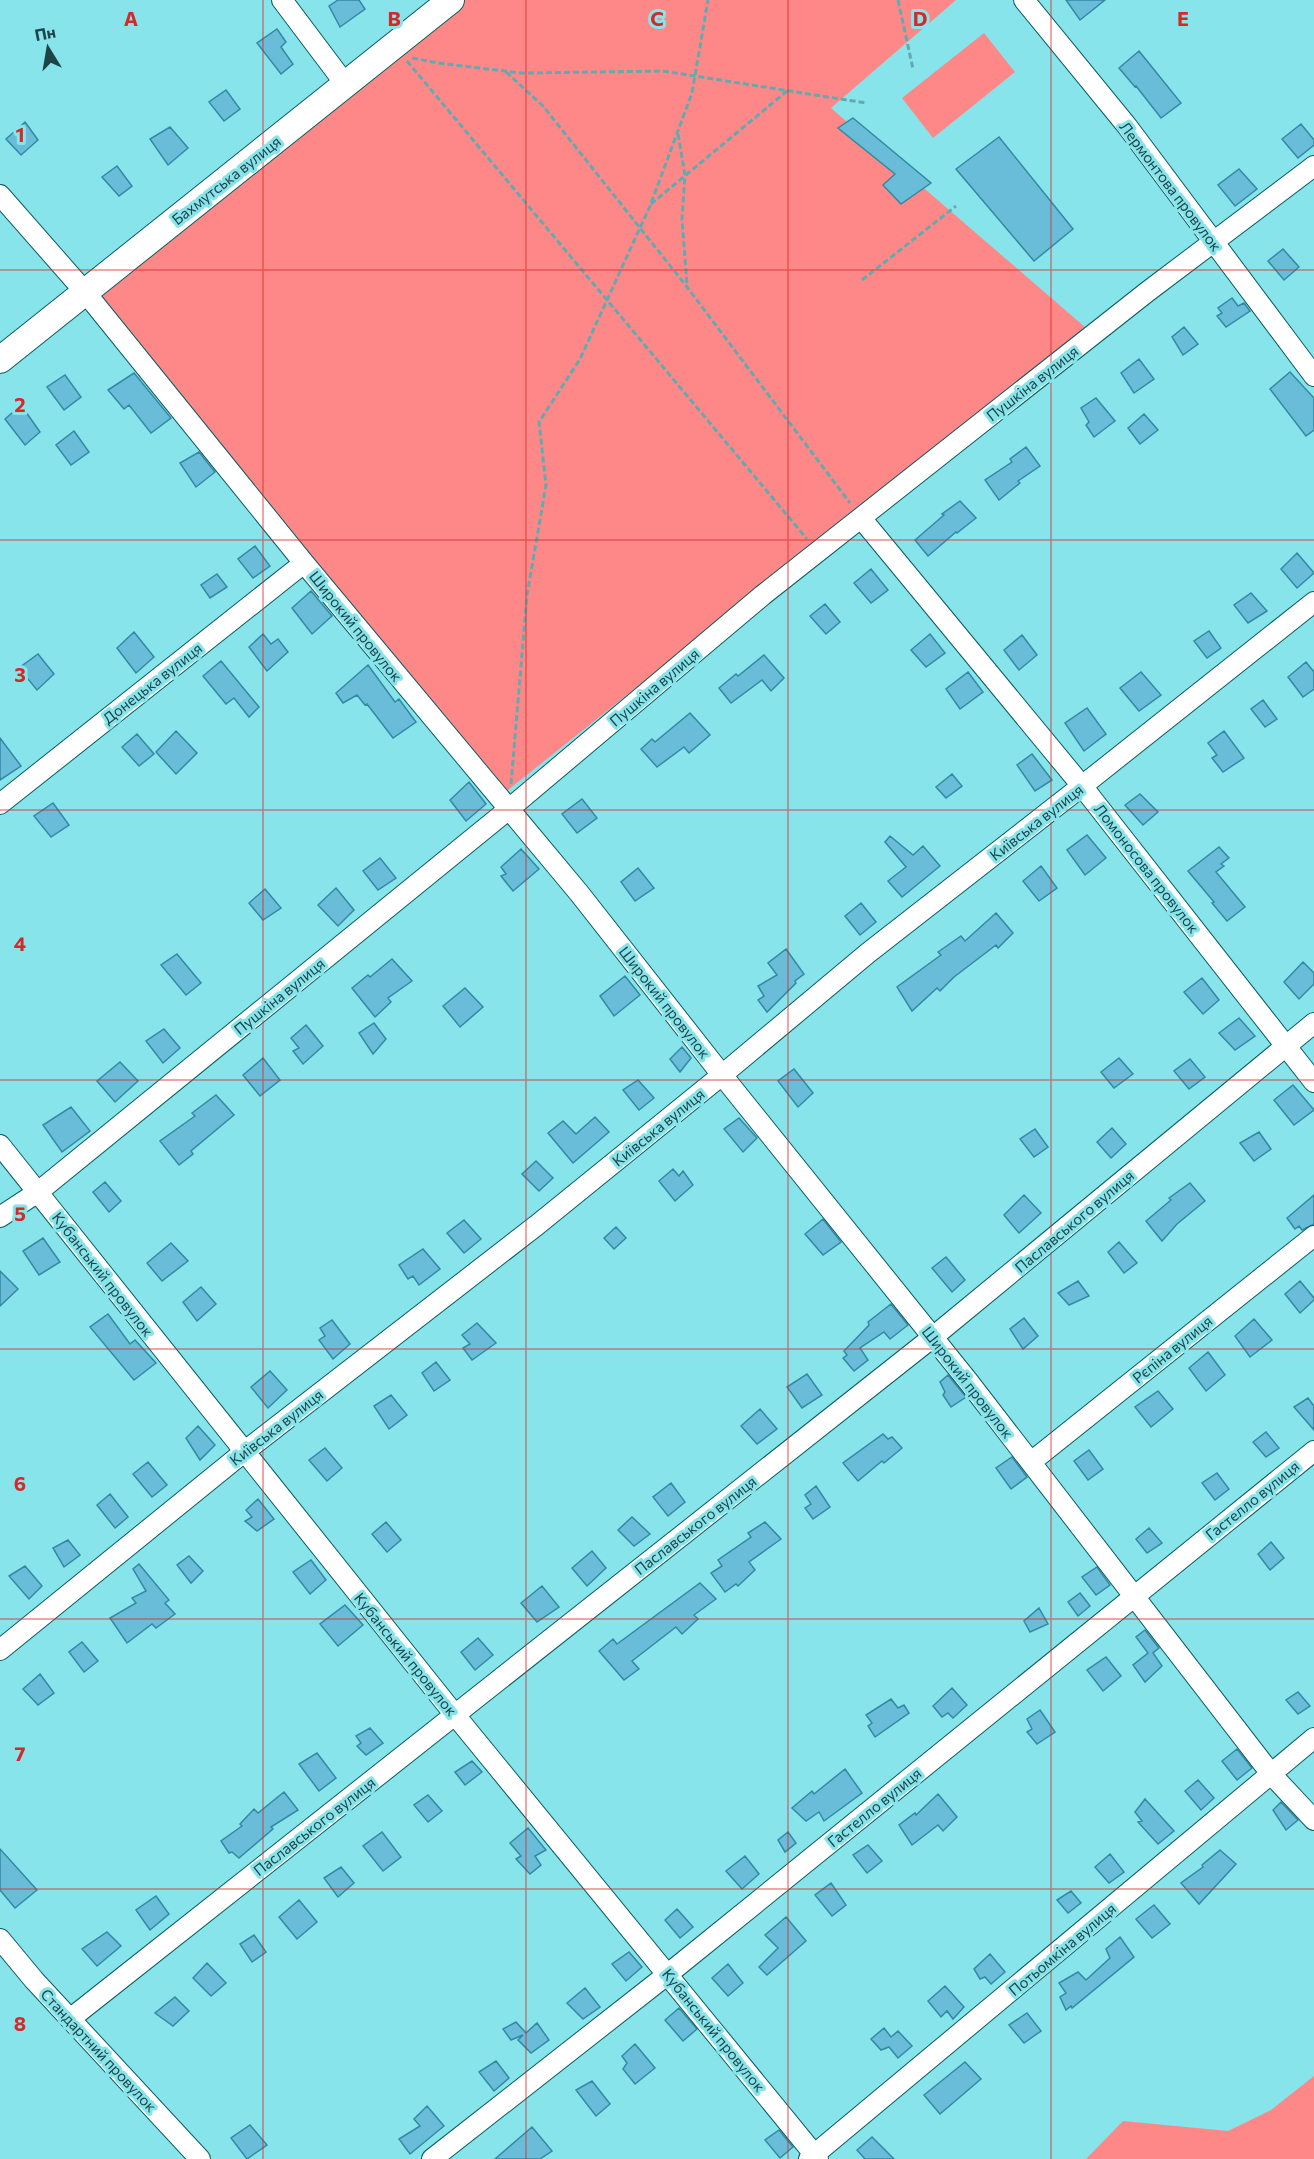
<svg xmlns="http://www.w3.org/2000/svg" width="1314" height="2159" font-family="Commissioner,sans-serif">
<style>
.green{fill:#fe8887}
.building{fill:#6abdd8;stroke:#3389a2;stroke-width:1.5}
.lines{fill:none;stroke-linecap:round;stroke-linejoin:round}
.minor-casing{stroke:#0a5d62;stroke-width:22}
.tertiary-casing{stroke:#0a5d62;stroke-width:28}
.path{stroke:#61abb0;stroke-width:3;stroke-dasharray:6 3;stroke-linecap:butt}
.minor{stroke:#fff;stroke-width:20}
.tertiary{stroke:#fff;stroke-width:26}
.grid{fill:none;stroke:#d62828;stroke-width:1.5;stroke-opacity:0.55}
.labels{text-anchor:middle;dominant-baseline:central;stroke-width:6;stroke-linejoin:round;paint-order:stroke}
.street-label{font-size:15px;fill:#1d4447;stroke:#87e4eb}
.grid-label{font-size:20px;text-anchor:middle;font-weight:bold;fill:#d62828;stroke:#87e4eb;stroke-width:6;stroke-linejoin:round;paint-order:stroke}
</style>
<rect width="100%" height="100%" fill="#87e4eb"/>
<path class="green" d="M459,0H956L831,108L1086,328L503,794L100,294Z
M984,33L1015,72L933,138L902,98Z
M1314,2076V2159H1086L1123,2121L1228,2131L1271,2110Z"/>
<path class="building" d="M338,0H359L365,9L340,27L329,6Z
M1066,0H1105L1080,20Z
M277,29L286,42L281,47L293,64L281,74L257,43Z
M1139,51L1181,103L1161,118L1136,86L1135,87L1119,68Z
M226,90L240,109L224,121L209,102Z
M853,118L931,183L901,204L883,185L895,174L838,128Z
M25,122L38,140L21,155L6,139Z
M1301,124L1314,140V145L1298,158L1282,139Z
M170,127L188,148L168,165L150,139Z
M999,137L1073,229L1034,261L956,169Z
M117,166L132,186L119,196L102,177Z
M1239,169L1257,189L1235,206L1218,185Z
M1283,249L1299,267L1284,280L1268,261Z
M1232,298L1238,306L1244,303L1250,311L1226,327L1217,316L1222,313L1218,308Z
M1184,327L1198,344L1183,355L1172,337Z
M1139,359L1154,379L1134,393L1121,373Z
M1290,372L1314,398V430L1306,436L1270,389Z
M134,373L171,418L151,433L129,405L124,409L108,390Z
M65,375L81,397L64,410L47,387Z
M1096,398L1115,421L1094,437L1086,425L1089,422L1081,408Z
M21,405L40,432L25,445L5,419Z
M1144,414L1158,430L1140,444L1128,428Z
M74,431L89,452L71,465L56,445Z
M1026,447L1040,466L1018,481L1020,483L999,500L985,480L1012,462L1010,459Z
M199,452L215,472L196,487L180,463Z
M960,501L976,518L957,533L956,532L928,556L915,540L944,515L942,514Z
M255,546L270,566L253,578L238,559Z
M1297,553L1314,573L1297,588L1281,569Z
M871,569L888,590L871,603L854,583Z
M217,574L227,587L210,598L201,585Z
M311,591L332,616L312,634L292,608Z
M1251,593L1267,611L1248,623L1234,605Z
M825,604L840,622L826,634L810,616Z
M1209,631L1221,648L1207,658L1194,641Z
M134,632L154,657L136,673L117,648Z
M263,634L271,644L278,639L288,652L267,671L249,647Z
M930,634L945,653L926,667L911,650Z
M1022,635L1037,655L1019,670L1004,650Z
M38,654L54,674L37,690L19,668Z
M764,655L784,678L771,691L762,680L731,703L719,688L736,674L738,676Z
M221,661L259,707L249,717L234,698L226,704L203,676Z
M1306,662L1314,672V689L1303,697L1288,677Z
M368,665L395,702L399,699L416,722L393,738L367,704L365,705L357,695L343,703L336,693Z
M968,672L983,692L960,709L946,689Z
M1141,672L1161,695L1139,711L1120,688Z
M1263,700L1277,719L1265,727L1251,709Z
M1087,708L1106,734L1084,751L1065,723Z
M690,713L710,735L689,753L684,747L657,767L641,749L652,739L655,742Z
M176,731L197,753L176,774L156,752Z
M1224,731L1244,758L1223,772L1212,758L1217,755L1208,743Z
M137,734L154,754L139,766L122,747Z
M0,738L21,766L0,780Z
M1032,754L1052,780L1035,791L1017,765Z
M952,774L962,786L946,798L936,787Z
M469,782L486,804L466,821L450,800Z
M1140,794L1158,812L1143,825L1125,805Z
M582,799L597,818L577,833L562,814Z
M53,803L69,825L51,837L34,816Z
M1087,835L1106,858L1085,875L1067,850Z
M890,836L913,855L923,846L940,866L902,897L888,881L906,867L885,842Z
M1219,847L1229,858L1221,864L1224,866L1216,872L1245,907L1227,921L1212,903L1214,902L1188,871Z
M521,849L539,869L513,891L501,876L506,874L501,867Z
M380,858L396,878L378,890L363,871Z
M1041,866L1057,888L1039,901L1023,881Z
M638,868L654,888L635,901L621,882Z
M336,888L354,910L338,926L318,905Z
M265,889L281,908L263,920L249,903Z
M861,903L876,922L860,935L845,916Z
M996,913L1013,933L998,948L996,945L954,977L940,991L937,988L912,1011L897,987L941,955L938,952L961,936L965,941Z
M786,949L804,974L795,981L796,983L767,1012L758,1000L764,996L758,986L777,975L768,963Z
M177,954L201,983L186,995L161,965Z
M392,959L412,981L388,998L391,1002L375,1017L352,988L368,975L370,977Z
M1303,962L1314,973V984L1299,999L1284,982Z
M625,976L640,995L614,1016L600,996Z
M1202,978L1219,1000L1203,1014L1184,992Z
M465,988L483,1007L460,1027L443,1006Z
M1239,1018L1255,1036L1235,1050L1219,1033Z
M374,1023L386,1039L373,1054L359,1033Z
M306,1025L323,1046L303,1064L293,1051L299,1048L291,1038Z
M164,1029L180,1048L163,1063L146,1041Z
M682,1047L691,1058L680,1072L670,1059Z
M263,1058L280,1080L260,1096L243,1075Z
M1119,1058L1133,1074L1114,1088L1101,1072Z
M1190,1059L1205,1077L1189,1089L1174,1071Z
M120,1062L138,1081L115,1102L97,1081Z
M794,1069L813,1093L798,1107L778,1081Z
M638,1080L654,1098L639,1110L623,1090Z
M1293,1085L1314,1110L1294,1125L1274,1100Z
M216,1095L234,1115L191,1151L193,1154L179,1165L160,1141L195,1116L192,1113Z
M71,1107L90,1131L62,1152L43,1125Z
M595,1117L609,1132L573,1163L548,1133L563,1121L576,1134Z
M739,1118L757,1138L743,1152L724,1129Z
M1112,1128L1126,1144L1111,1158L1097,1142Z
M1035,1129L1048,1147L1034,1157L1020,1139Z
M1259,1132L1271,1149L1254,1161L1240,1143Z
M536,1161L553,1178L539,1191L522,1174Z
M673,1169L679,1176L683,1171L693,1185L675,1201L659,1181Z
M105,1182L121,1201L109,1212L93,1192Z
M1190,1183L1205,1201L1177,1224L1162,1241L1146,1221L1171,1200L1169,1198Z
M1024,1195L1041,1213L1019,1233L1004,1215Z
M1314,1195V1224L1302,1230L1299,1226L1295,1229L1287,1218Z
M823,1219L841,1242L823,1255L805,1234Z
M464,1220L481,1239L464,1253L447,1233Z
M616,1227L626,1238L614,1249L604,1238Z
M43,1238L60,1262L39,1275L23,1251Z
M1119,1242L1137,1263L1124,1273L1108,1252Z
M171,1243L188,1261L162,1281L147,1263Z
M423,1249L440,1269L419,1285L413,1276L408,1279L399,1265Z
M946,1257L965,1280L952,1292L932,1268Z
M0,1271L18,1289L0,1306Z
M1078,1281L1089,1296L1069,1305L1058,1293Z
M1300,1281L1314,1298V1300L1300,1313L1285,1294Z
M201,1287L216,1304L197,1321L183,1302Z
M891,1304L908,1325L890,1339L884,1332L860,1348L868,1360L854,1371L843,1358L847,1355L844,1351L869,1325L868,1322Z
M108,1314L130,1344L135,1340L156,1363L134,1380L90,1327Z
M1024,1318L1038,1336L1023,1349L1010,1329Z
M1254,1319L1272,1340L1250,1357L1235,1336Z
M332,1320L350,1344L333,1359L319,1340L325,1336L320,1328Z
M477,1323L496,1343L472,1360L463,1348L470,1344L462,1335Z
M1208,1352L1225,1375L1206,1391L1189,1368Z
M436,1362L450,1380L434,1391L422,1373Z
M270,1371L287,1390L268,1408L251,1387Z
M807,1374L822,1395L802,1408L787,1387Z
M948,1375L966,1397L951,1407L943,1395L945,1392L940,1382Z
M1158,1391L1173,1409L1151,1427L1135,1407Z
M391,1395L407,1415L389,1429L374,1406Z
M1308,1398L1314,1406V1430L1294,1407Z
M760,1409L777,1429L757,1444L741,1426Z
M198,1426L215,1445L200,1460L186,1438Z
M1266,1432L1279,1448L1266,1457L1253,1442Z
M883,1434L888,1439L892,1437L902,1448L884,1463L882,1461L858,1481L843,1463Z
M325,1448L342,1468L327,1481L309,1460Z
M1089,1450L1103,1469L1088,1480L1074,1461Z
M1012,1457L1027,1477L1011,1489L996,1468Z
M148,1462L167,1485L152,1497L133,1474Z
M1217,1473L1229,1489L1215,1500L1202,1483Z
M671,1483L685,1502L668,1516L653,1497Z
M816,1486L830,1507L813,1519L805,1508L811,1504L805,1495Z
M110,1494L128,1517L115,1528L97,1505Z
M258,1499L274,1519L257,1531L245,1521L252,1517L246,1510Z
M632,1517L650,1534L634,1546L618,1530Z
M386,1522L401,1540L387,1552L372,1534Z
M765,1522L781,1539L749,1562L755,1570L738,1586L736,1584L725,1592L711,1573L722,1566L718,1560L751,1537L748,1533Z
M1149,1528L1162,1543L1147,1553L1136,1539Z
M68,1540L80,1555L64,1567L53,1548Z
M1271,1542L1284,1558L1270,1570L1258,1554Z
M592,1551L606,1568L587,1586L572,1568Z
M189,1556L203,1571L191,1583L177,1565Z
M311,1560L326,1580L310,1594L293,1572Z
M139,1564L169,1600L165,1603L175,1614L156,1628L152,1624L127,1643L110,1618L136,1603L132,1598L146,1591L133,1569Z
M25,1566L42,1586L29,1599L9,1576Z
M1097,1567L1110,1585L1096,1595L1082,1577Z
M700,1583L716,1599L694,1615L698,1619L682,1634L676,1627L632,1661L639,1669L624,1680L599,1651L613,1639L617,1644Z
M542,1586L559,1607L537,1622L521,1603Z
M1080,1593L1090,1606L1078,1616L1068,1602Z
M345,1605L363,1625L338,1646L320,1624Z
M1039,1608L1048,1624L1030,1632L1024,1621Z
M1145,1630L1159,1648L1153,1653L1162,1666L1145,1682L1133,1665L1148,1653L1136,1637Z
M478,1638L493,1655L475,1670L461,1652Z
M82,1642L98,1661L84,1672L69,1652Z
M1106,1657L1121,1676L1103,1691L1087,1670Z
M40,1674L54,1693L38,1705L23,1689Z
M952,1688L967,1705L953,1718L948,1713L942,1717L933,1706Z
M1298,1692L1310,1706L1298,1714L1286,1700Z
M891,1699L898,1708L904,1705L909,1713L875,1737L868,1726L872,1723L866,1715Z
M1040,1710L1055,1732L1037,1744L1027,1732L1032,1729L1027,1719Z
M370,1728L383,1743L366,1755L357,1746L361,1743L356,1736Z
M1237,1749L1252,1768L1237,1780L1222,1761Z
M317,1753L336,1778L319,1791L299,1764Z
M472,1761L482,1772L465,1785L455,1772Z
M845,1769L862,1793L824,1821L819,1812L806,1821L792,1808L812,1791L814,1794Z
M1198,1780L1214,1798L1201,1810L1185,1791Z
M284,1792L298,1810L271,1827L273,1829L239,1858L232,1852L229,1853L221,1841L242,1826L240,1824L254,1809L258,1813Z
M938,1794L957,1817L943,1831L938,1825L912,1845L899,1825L915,1813L916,1815Z
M428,1795L442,1811L428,1822L414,1805Z
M1145,1799L1174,1831L1158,1844L1138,1822L1142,1821L1135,1812Z
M1281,1802L1298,1820L1286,1830L1273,1810Z
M528,1828L546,1850L535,1856L541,1865L530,1874L516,1859L521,1856L510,1843Z
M382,1832L401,1857L383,1871L363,1846Z
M788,1832L796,1843L785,1852L778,1840Z
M868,1845L882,1861L867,1873L853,1855Z
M0,1849L37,1890L15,1908L0,1890Z
M1220,1850L1236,1864L1199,1904L1181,1883L1203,1867L1202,1865Z
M1110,1854L1124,1872L1109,1883L1095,1867Z
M745,1856L759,1874L742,1889L726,1871Z
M341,1867L354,1883L338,1897L324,1878Z
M831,1883L846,1905L832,1916L815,1895Z
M1071,1891L1081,1903L1068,1913L1057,1900Z
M156,1896L169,1914L150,1930L136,1910Z
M299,1900L317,1922L297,1939L279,1917Z
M1154,1905L1170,1924L1152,1938L1136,1919Z
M677,1909L693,1927L680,1938L665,1920Z
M786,1917L806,1941L767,1975L759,1967L778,1948L765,1935Z
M107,1932L121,1946L97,1966L82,1949Z
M254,1935L266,1952L252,1962L240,1944Z
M1120,1937L1134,1957L1072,2008L1071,2006L1066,2010L1060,1997L1066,1993L1059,1983L1078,1972L1086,1980L1110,1958L1106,1949Z
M629,1952L642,1967L626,1981L612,1964Z
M990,1954L1005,1972L991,1984L985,1977L980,1979L974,1969Z
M207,1963L226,1983L211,1996L193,1978Z
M728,1964L743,1983L728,1996L712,1978Z
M945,1986L964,2007L953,2019L947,2011L941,2017L928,2001Z
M585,1988L600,2007L583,2019L567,2003Z
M175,1997L189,2011L173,2026L155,2013Z
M679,2008L697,2029L683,2041L665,2020Z
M1027,2013L1041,2031L1024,2043L1009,2025Z
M516,2022L526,2033L537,2023L549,2040L531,2053L518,2040L523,2035L511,2040L503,2029Z
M884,2028L891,2037L898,2031L912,2046L898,2058L889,2047L881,2050L871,2039Z
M635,2044L655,2068L635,2084L623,2069L627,2063L622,2056Z
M496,2061L509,2078L494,2091L479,2072Z
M965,2062L981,2079L940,2114L924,2095Z
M592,2081L610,2104L596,2116L576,2090Z
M427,2106L444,2126L410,2154L399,2139L420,2126L414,2119Z
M250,2125L267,2145L247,2159L231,2138Z
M532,2127L552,2151L540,2159H495Z
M779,2130L793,2147L780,2158L765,2140Z
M872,2137L894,2159H865L857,2150Z"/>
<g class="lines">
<defs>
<path id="minor" d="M282,0L346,85
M1024,0L1127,126L1314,376
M0,195L85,292L304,563L579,893L722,1075L968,1381L1272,1775L1314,1820
M861,518L1082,786L1314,1082
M0,804L304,563
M0,1145L455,1715L818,2159
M0,1217L38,1192L509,809L763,595L1147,292L1314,166
M1031,1462L1314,1236
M0,1650L244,1452L537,1225L722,1075L868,953L1082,786L1314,602
M0,1939L34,1980L200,2159
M70,2019L933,1337L1314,1023
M432,2159L668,1974L1314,1451
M809,2159L1314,1738"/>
<path id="tertiary" d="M0,360L451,0"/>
</defs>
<use href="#minor" class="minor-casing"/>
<use href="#tertiary" class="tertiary-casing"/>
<path class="path" d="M898,0L913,69
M412,58L438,63L521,73L663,71L866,103
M407,61L807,539
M506,72L543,106L687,287L850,503
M678,134L685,175L682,219L687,285
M651,204L787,91
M862,280L956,206
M511,784L527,595L546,485L539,422L580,359L650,206L692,93L708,0"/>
<use href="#minor" class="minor"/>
<use href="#tertiary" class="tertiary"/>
</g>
<path class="grid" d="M263,0V2159M526,0V2159M788,0V2159M1051,0V2159M0,270H1314M0,540H1314M0,810H1314M0,1080H1314M0,1349H1314M0,1619H1314M0,1889H1314"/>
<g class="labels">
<g class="street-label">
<text transform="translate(226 180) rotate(-38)">Бахмутська вулиця</text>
<text transform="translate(1171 186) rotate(53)">Лермонтова провулок</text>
<text transform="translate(1032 383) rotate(-38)">Пушкіна вулиця</text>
<text transform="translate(356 626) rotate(51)">Широкий провулок</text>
<text transform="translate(152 683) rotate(-38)">Донецька вулиця</text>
<text transform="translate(654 687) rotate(-40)">Пушкіна вулиця</text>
<text transform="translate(1036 822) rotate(-38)">Київська вулиця</text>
<text transform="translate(1147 868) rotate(52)">Ломоносова провулок</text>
<text transform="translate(279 996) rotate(-39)">Пушкіна вулиця</text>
<text transform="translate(665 1002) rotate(52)">Широкий провулок</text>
<text transform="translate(658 1127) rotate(-39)">Київська вулиця</text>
<text transform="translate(1074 1221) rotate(-40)">Паславського вулиця</text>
<text transform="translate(103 1274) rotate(52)">Кубанський провулок</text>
<text transform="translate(1172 1349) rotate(-39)">Рєпіна вулиця</text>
<text transform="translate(968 1382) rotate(52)">Широкий провулок</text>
<text transform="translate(276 1427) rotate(-38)">Київська вулиця</text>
<text transform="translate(1252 1500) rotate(-39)">Гастелло вулиця</text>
<text transform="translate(695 1525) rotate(-38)">Паславського вулиця</text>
<text transform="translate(406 1654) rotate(51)">Кубанський провулок</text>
<text transform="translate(874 1807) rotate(-39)">Гастелло вулиця</text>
<text transform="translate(314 1826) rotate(-38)">Паславського вулиця</text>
<text transform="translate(1062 1949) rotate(-40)">Потьомкіна вулиця</text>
<text transform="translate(714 2030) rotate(51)">Кубанський провулок</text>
<text transform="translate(99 2050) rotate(47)">Стандартний провулок</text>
</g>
</g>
<g class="grid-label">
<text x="131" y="26">A</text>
<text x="394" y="26">B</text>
<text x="657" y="26">C</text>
<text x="920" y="26">D</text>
<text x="1183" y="26">E</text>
<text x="20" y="142">1</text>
<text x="20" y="412">2</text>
<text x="20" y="682">3</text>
<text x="20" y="951">4</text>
<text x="20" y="1221">5</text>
<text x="20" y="1491">6</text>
<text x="20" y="1761">7</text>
<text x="20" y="2031">8</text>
</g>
<g transform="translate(48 48) rotate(349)" stroke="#87e4eb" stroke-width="4.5" paint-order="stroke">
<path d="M0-4.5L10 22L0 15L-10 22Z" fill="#1d4447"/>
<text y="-9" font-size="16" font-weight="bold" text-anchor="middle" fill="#1d4447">Пн</text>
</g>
</svg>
